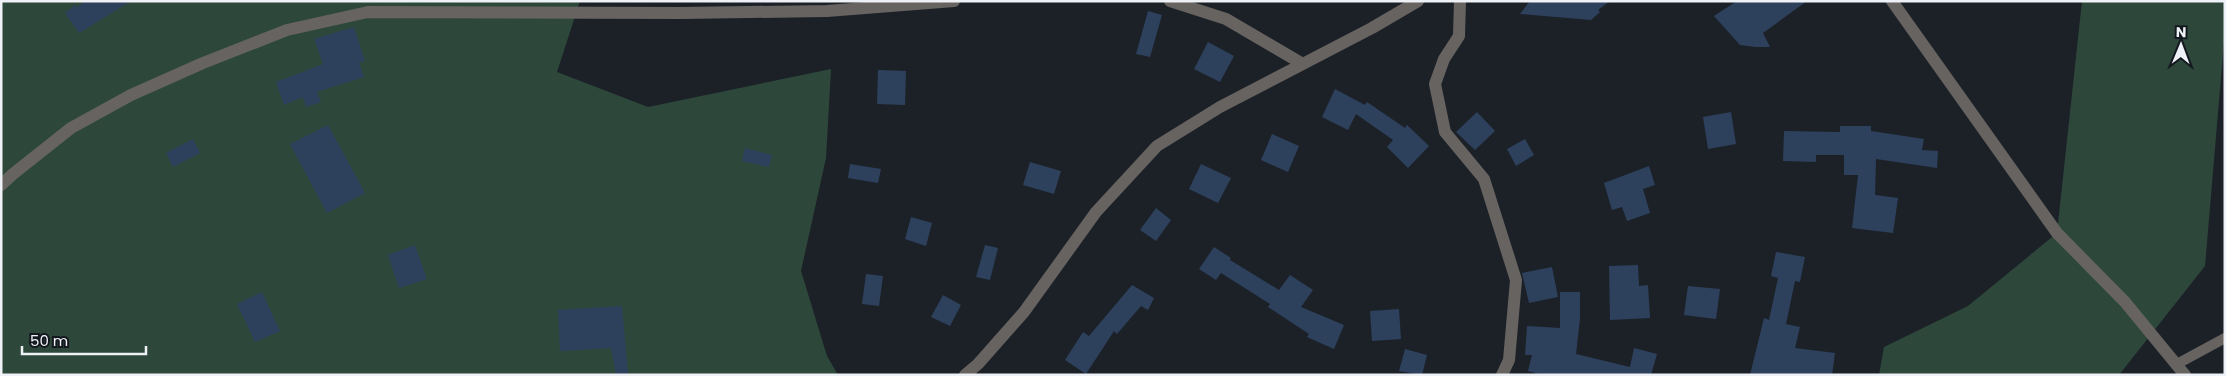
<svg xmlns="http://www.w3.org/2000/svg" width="2226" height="376" font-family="Poppins,sans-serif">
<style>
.green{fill:#2d483b}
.building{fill:#2d415d}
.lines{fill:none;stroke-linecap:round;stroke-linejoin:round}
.service{stroke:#676360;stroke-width:10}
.minor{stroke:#676360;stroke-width:12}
.tertiary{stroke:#676360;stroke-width:12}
</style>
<rect width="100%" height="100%" fill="#1c2128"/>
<path class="green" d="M1,1H580L557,72L648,107L831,69L826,158L801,271L827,356L838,375H1Z
M2082,1H2225V30L2205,266L2119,375H1879L1884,347L1968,306L2057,233Z"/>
<path class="building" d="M86,1H131L79,33L65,13L75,5L77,7Z
M1530,1H1610L1598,10L1600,12L1591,20L1520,14Z
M1737,1H1807L1763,33L1770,47H1756L1740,45L1714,16Z
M1148,11L1162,15L1150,57L1136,54Z
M354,27L365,61L359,63L364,77L317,92L321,102L306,107L303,97L284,105L276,82L323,64L314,39Z
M1208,42L1234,56L1220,82L1194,69Z
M878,70L906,71L905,105L877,104Z
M1335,89L1365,105L1367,102L1405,128L1407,125L1429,146L1408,168L1387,147L1393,140L1356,114L1348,130L1322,117Z
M1477,112L1495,131L1475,150L1456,132Z
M1731,112L1736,144L1708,149L1703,117Z
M328,125L365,193L327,213L290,144Z
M1840,126H1871V131L1924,139L1922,150L1938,151L1937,168L1876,159L1875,195L1898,198L1893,233L1852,228L1858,175H1844V155H1816V162L1783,161L1784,131L1840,132Z
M1272,134L1299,146L1288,172L1261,160Z
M193,139L200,153L173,167L166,153Z
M1525,139L1534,155L1516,166L1507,149Z
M745,148L772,155L769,167L742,161Z
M1030,162L1061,171L1054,194L1023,185Z
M850,164L881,169L878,183L848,178Z
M1201,164L1231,178L1218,203L1189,189Z
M1649,166L1655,185L1643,189L1650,213L1627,221L1622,207L1612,210L1604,183Z
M1156,208L1171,220L1156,241L1140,230Z
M911,217L932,223L926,246L905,239Z
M415,245L427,279L399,288L388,255Z
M985,245L998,248L990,280L976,277Z
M1214,247L1231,258L1230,260L1279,290L1290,275L1313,290L1301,307L1344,325L1334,349L1307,337L1309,334L1268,307L1270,304L1221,273L1216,280L1199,269Z
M1776,252L1805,257L1800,282L1795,281L1786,324L1800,327L1795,348L1835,353L1832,375H1750L1764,318L1769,320L1778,278L1771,276Z
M1638,265L1639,286L1648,285L1650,318L1610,320L1609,266Z
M1552,267L1558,297L1529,303L1522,273Z
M866,274L883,276L879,306L862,304Z
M1132,285L1154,298L1148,310L1141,306L1117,334L1114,331L1086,374L1065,360L1083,332L1089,336Z
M1688,286L1720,289L1716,319L1684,315Z
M262,292L280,331L255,342L237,304Z
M1560,292H1580V319L1576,354L1630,367L1634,348L1657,354L1651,375H1542L1528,371L1532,355H1525L1527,326L1560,328Z
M943,295L961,305L950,326L931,317Z
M622,306L628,373L616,375L611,348L560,351L558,310Z
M1399,309L1401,339L1372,341L1370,311Z
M1405,349L1427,355L1422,375L1399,371Z"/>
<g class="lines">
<path class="service" d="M2177,364L2225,338"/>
<path class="minor" d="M1170,1L1226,19L1301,63
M1460,1L1459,36L1444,59L1435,84L1445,132L1484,179L1516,280L1509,360L1502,375
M1,185L13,174L71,128L131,95L203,63L287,30L368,12L682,13L827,11L954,1"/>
<path class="tertiary" d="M1892,1L2057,233L2125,302L2185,375
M965,375L978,364L1024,312L1096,212L1157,146L1220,107L1372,28L1418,1"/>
</g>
<rect width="2226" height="376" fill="none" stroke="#eef2f6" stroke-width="5"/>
<g transform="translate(2181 45) rotate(1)" stroke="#13171e" stroke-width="4" paint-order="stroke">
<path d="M0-4L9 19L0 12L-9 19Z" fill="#eef2f6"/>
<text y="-8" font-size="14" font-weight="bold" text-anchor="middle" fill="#eef2f6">N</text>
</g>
<path d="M22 346v8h124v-8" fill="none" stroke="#eef2f6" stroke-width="2.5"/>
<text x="30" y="346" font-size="15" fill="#eef2f6" stroke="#13171e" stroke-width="4" paint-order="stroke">50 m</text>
</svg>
